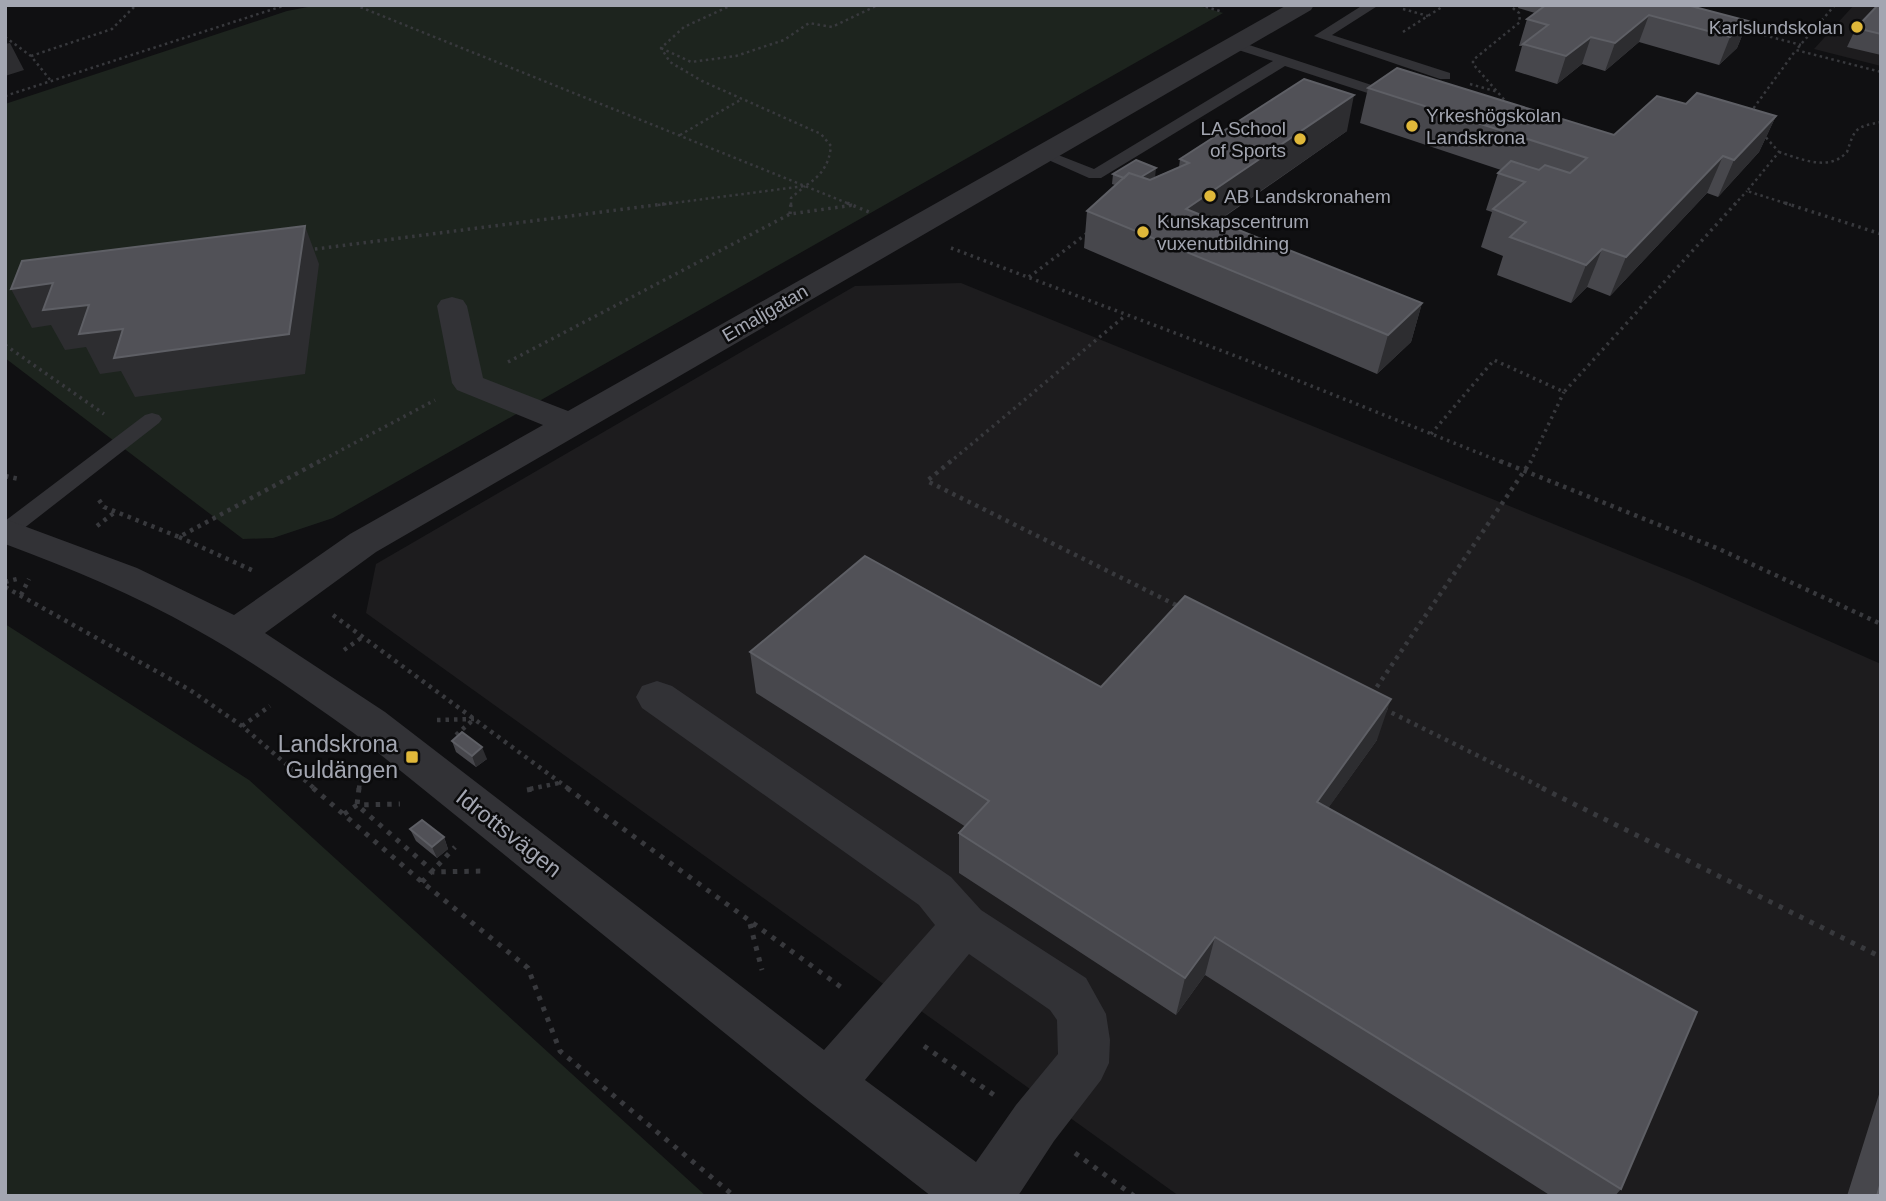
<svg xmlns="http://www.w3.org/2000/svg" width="1886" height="1201" font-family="Arial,sans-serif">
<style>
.built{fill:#1d1c1e}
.green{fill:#1d241e}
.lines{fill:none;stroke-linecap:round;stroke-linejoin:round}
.path-far3{stroke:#38393d;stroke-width:2.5;stroke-dasharray:2.5 3.5;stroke-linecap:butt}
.path-far2{stroke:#38393d;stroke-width:3.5;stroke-dasharray:2.5 4.5;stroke-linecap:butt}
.path-far1{stroke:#38393d;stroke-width:4.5;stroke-dasharray:3.5 5;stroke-linecap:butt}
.path{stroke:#38393d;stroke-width:5;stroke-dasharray:4.5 7;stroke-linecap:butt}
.service{fill:#323236;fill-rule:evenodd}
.minor{fill:#323236;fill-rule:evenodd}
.wall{fill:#47474c}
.shaded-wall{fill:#2d2d30}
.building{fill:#515157;stroke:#5e5f65;stroke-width:2}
.poi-dot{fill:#e0b83a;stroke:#0b0b0c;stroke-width:2.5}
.labels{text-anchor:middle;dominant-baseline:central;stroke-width:5;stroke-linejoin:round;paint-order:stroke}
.far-poi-label{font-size:19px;fill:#a3a6b1;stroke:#0b0b0c;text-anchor:start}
.far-street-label{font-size:19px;fill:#a3a6b1;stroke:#0b0b0c}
.poi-label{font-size:23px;fill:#a3a6b1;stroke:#0b0b0c;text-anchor:end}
.street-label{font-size:23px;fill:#a3a6b1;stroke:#0b0b0c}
</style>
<rect width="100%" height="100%" fill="#101012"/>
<path class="built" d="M1854,5H1881V66L1814,49Z
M961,283L1689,579L1881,664V1196H1179L366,613L376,564L855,286Z"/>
<path class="green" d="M318,5H1196L1223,13L333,518L273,538L243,539L5,358V104L287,11Z
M5,624L249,780L706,1196H5Z"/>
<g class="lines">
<path class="path-far3" d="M355,5L852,205
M1200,5L1223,12
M1835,5L1796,50L1881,72
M1403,9L1428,16
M1741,29L1801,45
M1403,32L1445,5
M5,37L31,56L51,81
M661,48L691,62L736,56L784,40L809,23L832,27L878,5
M31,56L112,29L136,5
M1470,84L1498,92
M5,96L286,5
M1508,104L1473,64V60L1520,22L1519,13L1509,5
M1750,113L1796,50
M1762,133L1779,152L1747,191L1791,205
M680,135L742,99
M1779,152C1801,159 1829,172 1847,152C1855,128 1855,127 1881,122
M658,205L805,186C821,176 829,165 831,146L821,134L702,81L670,62L661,48L684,27L732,5
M791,205V198L805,186
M1734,205L1747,191"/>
<path class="path-far2" d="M847,203L869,212
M1785,203L1881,234
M790,214L791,203
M951,248L1254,363L1504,463
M308,250L671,203
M1029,277L1089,232
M5,345L104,414
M508,362L790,214L854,205
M1431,434L1494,360L1564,392L1736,203
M317,463L435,400
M949,463L1126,315
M1530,463L1564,392"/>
<path class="path-far1" d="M951,461L927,481L1182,608
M1500,461L1719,549L1881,624
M5,476L19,479
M99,500L104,507L179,537L320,461
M97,526L115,512
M179,537L256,572
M5,582L21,578
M5,587L190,690L242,726L315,789
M21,595L29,579
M333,615L569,789
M344,650L364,636
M1372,694L1531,461
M1384,709L1545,789
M437,720L474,719
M242,726L270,706
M456,735L473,720
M359,789L361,770
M530,789L559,783"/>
<path class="path" d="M313,788L422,882L528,968L560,1051L734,1196
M359,788L357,805L434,872L484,871
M567,788L845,990
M1542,788L1881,957
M527,790L538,788
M344,814L357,805L400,804
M422,882L455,847
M750,924L762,970
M924,1046L994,1095
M1075,1153L1134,1196"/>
<path class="service" d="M1363,5H1379L1332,35L1450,73V79H1440L1314,36Z
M1234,40L1402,95L1404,98L1397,102L1392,101L1285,66L1101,178H1089L1035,154L1038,151H1048L1094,169L1273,61L1229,47V41Z
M152,413L159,415L162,419L159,423L14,536L5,538V521L145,415Z"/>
<path class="minor" d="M1287,5H1314L1311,10L376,552L265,633L385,712L824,1050L935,925L919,905L642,708L636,697L642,686L657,681L672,686L951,877L981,910L1086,978L1106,1014L1110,1040L1109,1063L1101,1080L1054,1141L1018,1196H931L810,1102L355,734C303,697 251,660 195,629C135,595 70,568 5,544V519L137,568L234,615L350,534L543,425L457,390L452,383L437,306L441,300L452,297L463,300L467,306L483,378L568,411ZM969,954L1050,1010L1057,1020L1058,1054L1016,1105L976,1162L865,1080Z"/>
</g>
<path class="wall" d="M1519,5H1687L1748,21L1737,48L1719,65L1639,42L1605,71L1582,64L1557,84L1515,71L1522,46H1519L1527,19L1535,13L1518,8Z
M1881,5V55L1847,47L1856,28Z
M1368,88L1614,135L1686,104L1776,116L1759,152L1718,197L1707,193L1610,296L1587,287L1571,303L1497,275L1503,256L1481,247L1492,212L1486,210L1498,173L1501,170L1360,123Z
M1347,131L1217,222L1422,303L1411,342L1377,374L1084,248L1087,211L1115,185L1112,184L1113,174L1155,177L1179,167L1180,159Z
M750,652L1101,687L1377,740L1328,808L1621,1189L1615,1196H1551L1205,975L1176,1015L959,873V833L966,827L756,693Z
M452,741L487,759L476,767L456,752Z
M410,829L444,837L448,849L437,858L416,841Z
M1881,1088V1196H1847Z"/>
<path class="shaded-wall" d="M1649,15L1639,42L1605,71L1615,43Z
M1748,21L1737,48L1719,65L1730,37Z
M1591,37L1582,64L1557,84L1566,56Z
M10,43L24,70L5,76V44Z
M1354,95L1347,131L1180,247L1186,209Z
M1776,116L1759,152L1718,197L1734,160Z
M1723,156L1707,193L1610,296L1626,257Z
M1156,168L1155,178L1132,192L1134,182Z
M305,226L319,264L305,374L135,397L121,371L100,374L86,347L65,350L51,325L32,328L11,289L53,283L89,305L123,329Z
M1602,249L1587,287L1571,303L1586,265Z
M1422,303L1411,342L1377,374L1388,335Z
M1391,699L1377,740L1304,842L1317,802Z
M482,747L487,759L476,767L472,756Z
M444,837L448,849L437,858L432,847Z
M1215,937L1205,975L1176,1015L1185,978Z"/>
<path class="building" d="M1546,5H1687L1748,21L1730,37L1649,15L1615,43L1591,37L1566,56L1523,44L1548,25L1527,19Z
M1878,5H1881V34L1856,28Z
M1397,68L1614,135L1657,96L1686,104L1697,93L1776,116L1734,160L1723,156L1626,257L1602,249L1586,265L1510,237L1526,222L1493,209L1525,182L1498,173L1511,161L1539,170L1545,165L1570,173L1587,158L1368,88Z
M1304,79L1354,95L1186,209L1422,303L1388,335L1087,211L1129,173L1150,180L1189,163L1180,159Z
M1136,160L1156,168L1141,177L1129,173L1124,178L1113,174Z
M305,226L289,334L114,358L123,329L79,334L89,305L43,310L53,283L11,289L22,261Z
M865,556L1101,687L1185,596L1391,699L1317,802L1697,1012L1621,1189L1215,937L1185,978L959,833L989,801L750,652Z
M462,732L482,747L472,756L452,741Z
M422,820L444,837L432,847L410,829Z
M1881,1182V1196H1877Z"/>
<g class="poi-dot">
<circle cx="1857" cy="27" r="7"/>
<circle cx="1412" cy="126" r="7"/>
<circle cx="1300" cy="139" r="7"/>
<circle cx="1210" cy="196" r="7"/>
<circle cx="1143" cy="232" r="7"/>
<rect x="405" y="750" width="14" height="14" rx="3.5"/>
</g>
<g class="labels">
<g class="far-poi-label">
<text x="1843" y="27" text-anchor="end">Karlslundskolan</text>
<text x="1426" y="115">Yrkeshögskolan<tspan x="1426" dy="22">Landskrona</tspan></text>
<text x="1286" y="128" text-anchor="end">LA School<tspan x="1286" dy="22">of Sports</tspan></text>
<text x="1224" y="196">AB Landskronahem</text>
<text x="1157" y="221">Kunskapscentrum<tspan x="1157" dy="22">vuxenutbildning</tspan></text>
</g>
<g class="far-street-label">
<text transform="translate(765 313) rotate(-30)">Emaljgatan</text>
</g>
<g class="poi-label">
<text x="398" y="744">Landskrona<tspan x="398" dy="26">Guldängen</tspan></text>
</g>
<g class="street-label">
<text transform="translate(509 833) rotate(38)">Idrottsvägen</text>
</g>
</g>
<rect width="1886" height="1201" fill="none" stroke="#a3a6b1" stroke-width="14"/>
</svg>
